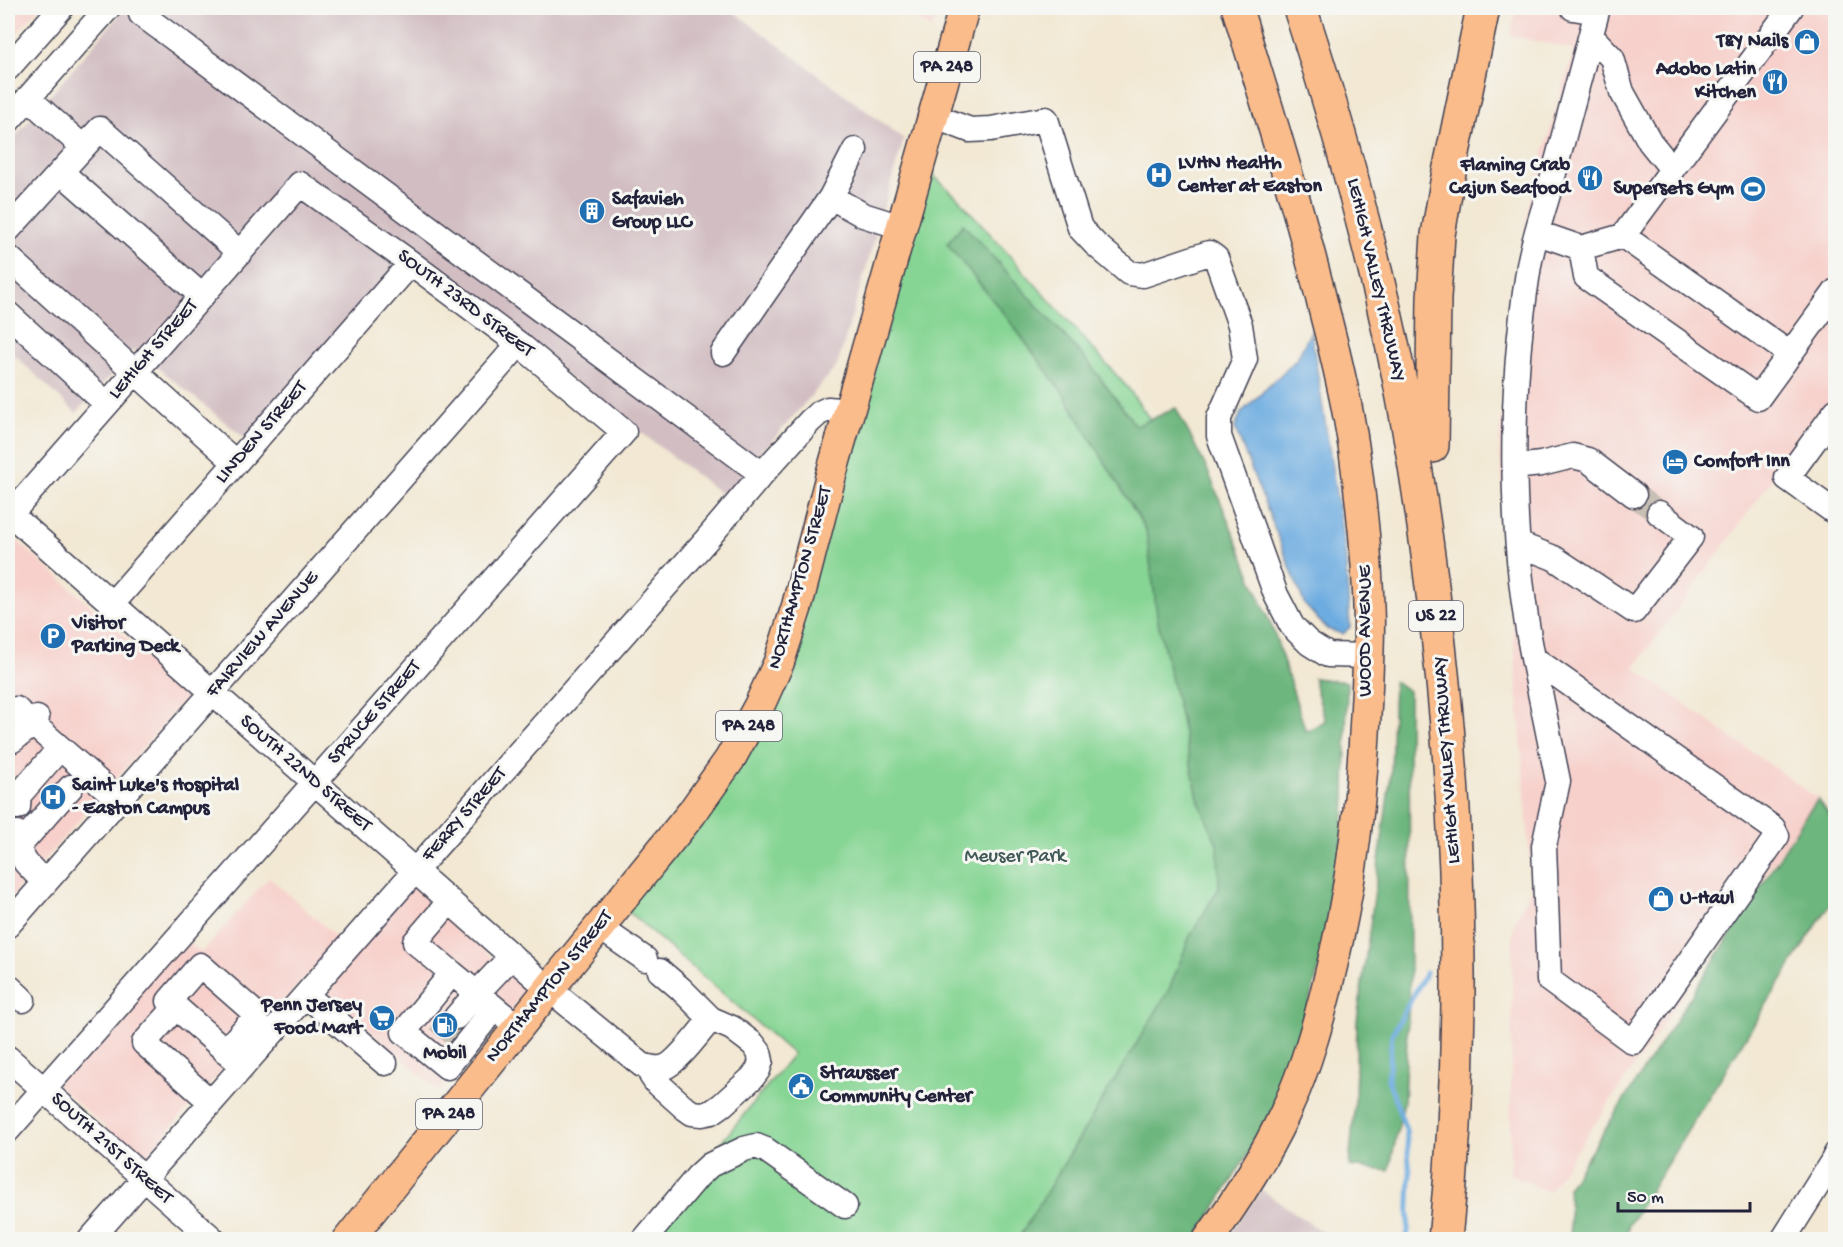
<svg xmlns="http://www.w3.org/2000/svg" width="1843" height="1247" font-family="'Gochi Hand',sans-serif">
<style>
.built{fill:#f7d0cb}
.industrial{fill:#d2bec2}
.green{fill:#87d594;stroke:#547c68;stroke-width:1.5}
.forest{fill:#6db67e;stroke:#486c5c;stroke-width:1.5}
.water{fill:#6dace0;stroke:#48678e;stroke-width:1.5}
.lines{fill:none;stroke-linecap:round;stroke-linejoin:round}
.stream{stroke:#6dace0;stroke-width:5}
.minor-tunnel{stroke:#c8c0b5;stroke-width:24;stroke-dasharray:24 12;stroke-linecap:butt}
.minor-casing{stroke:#414052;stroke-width:27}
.major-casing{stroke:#414052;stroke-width:33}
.highway-casing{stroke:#414052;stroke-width:36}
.minor{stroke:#fff;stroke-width:24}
.major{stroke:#fabc8b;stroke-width:30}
.highway{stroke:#fabc8b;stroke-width:33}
.labels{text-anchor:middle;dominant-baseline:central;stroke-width:6;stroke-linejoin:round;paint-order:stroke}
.shield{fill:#f6f6f2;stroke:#626272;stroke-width:1.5}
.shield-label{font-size:18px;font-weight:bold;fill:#22223b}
.poi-label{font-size:20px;font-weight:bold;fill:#22223b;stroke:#f6f6f2;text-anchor:start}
.street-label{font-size:20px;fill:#22223b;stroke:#f6f6f2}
.park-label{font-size:20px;fill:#405856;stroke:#f6f6f2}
</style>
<rect width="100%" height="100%" fill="#f6f6f2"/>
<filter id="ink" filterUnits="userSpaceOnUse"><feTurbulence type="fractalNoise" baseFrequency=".0167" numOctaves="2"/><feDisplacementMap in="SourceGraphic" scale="12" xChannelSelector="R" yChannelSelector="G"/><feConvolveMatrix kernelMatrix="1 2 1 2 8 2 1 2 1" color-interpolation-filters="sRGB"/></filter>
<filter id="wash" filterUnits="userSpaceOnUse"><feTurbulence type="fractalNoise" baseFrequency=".008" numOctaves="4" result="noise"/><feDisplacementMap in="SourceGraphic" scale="24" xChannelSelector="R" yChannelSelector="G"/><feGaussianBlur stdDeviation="1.35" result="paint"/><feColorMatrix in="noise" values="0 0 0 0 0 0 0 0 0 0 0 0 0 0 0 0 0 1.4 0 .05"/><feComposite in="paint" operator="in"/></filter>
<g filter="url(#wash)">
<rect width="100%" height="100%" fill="#f2e8d3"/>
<path class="built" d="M8,8H39L8,43Z
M902,8H939L931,30Z
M1517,8H1835V394L1634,668L1818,799L1806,815L1548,1192L1510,1174L1513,925L1532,889L1499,440L1529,202L1574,50L1510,35Z
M12,536L190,694L8,901V541Z
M269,877L344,944L403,878L529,990L439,1091L307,975L142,1160L56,1084L185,939L201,953Z"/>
<path class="industrial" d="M125,8H729L904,139L837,366L724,496L420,263L252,444L135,349L76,413L8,349V145Z
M1262,1190L1332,1239L1225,1240Z"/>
<path class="green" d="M922,157L936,178L958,198L1128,388L1149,418L1165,446L1340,867L1196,1239H643L793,1054L618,903L740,742Z"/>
<path class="forest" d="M963,224L1089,363L1136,426L1176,408L1208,471L1275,635L1306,732L1325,721L1313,678L1347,682L1345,800L1340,867L1323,956L1277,1106L1196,1239H1018L1169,990L1190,936L1219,888L1218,846L1199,802L1180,715L1158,622L1146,530L1063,393L1005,315L947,244Z
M1394,681L1409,691L1410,976L1404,1102L1389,1171L1349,1166L1355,1102L1357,1021L1391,773Z
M1818,799L1835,823V897L1804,944L1629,1225L1625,1239H1571L1568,1187L1744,914L1806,815Z"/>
<path class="water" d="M1311,331L1345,552L1350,627L1343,634L1327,629L1305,605L1235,428L1241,413L1297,359Z"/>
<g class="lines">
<path class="stream" d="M1406,1240L1408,1231L1410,1174L1406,1130L1388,1080L1392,1034L1426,973"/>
</g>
</g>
<g filter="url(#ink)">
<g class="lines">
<path class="minor-tunnel" d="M1634,495L1659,513
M439,1037L456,1017"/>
<defs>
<path id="minor" d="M1573,8L1597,12
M141,14L762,474
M1591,36L1612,58L1622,92L1650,142L1672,169
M8,68L61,8
M28,98L83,147
M933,116L970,130L991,129L1046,119L1080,228L1095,244L1129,273L1143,275L1209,253L1216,258L1240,325L1245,359L1219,418V436L1276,595L1292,626L1309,643L1328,655L1368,656
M8,121L108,8
M61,172L202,296
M831,197L855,150
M8,230L100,129L240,253
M1538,233L1581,248L1623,236L1791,8
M1623,236L1790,354
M1581,248L1586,277L1758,398L1836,291
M8,257L226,454
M8,314L107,404
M723,353L831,197L863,215L901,227
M1836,411L1787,478L1836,513
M1515,467L1541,464L1573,456L1588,460L1634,495
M8,512L549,989L642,1065C649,1067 657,1070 665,1067C678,1062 701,1030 711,1019
M8,517L300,184L411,263L519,344L624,432L8,1130
M1518,544L1554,558L1634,611L1691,537L1659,513
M112,604L411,263
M1533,658L1773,828L1777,836L1633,1042L1549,980L1544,846L1558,781L1533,658C1509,537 1509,393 1528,272C1532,242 1543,213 1551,184C1567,125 1583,66 1598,8
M16,709L118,799
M8,736L13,740L32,725L36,727L34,723L37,718
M18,807L19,795L60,748
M17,833V848L26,863L45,883
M17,848L71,787
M450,901L415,942L452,973
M8,925L519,344
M599,927L645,959
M8,986L23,1000
M306,995L385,1063
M176,1007L144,1043L211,1102
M494,1009L447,1067L404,1032L452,973L518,1027
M456,1017L476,994L512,956
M225,1051L257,1015L200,965L169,1001L243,1066
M8,1058L214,1240
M652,1068L651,1075L655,1081L685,1108L692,1113L702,1114L712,1112L722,1105L752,1078L758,1070L761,1061L759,1052L753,1044L732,1028L711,1019L681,989L660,971
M90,1240L708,538L762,474L810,421L819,413L828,409L849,411
M644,1240L698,1176L710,1165L744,1149L756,1146L766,1150L845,1206
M1783,1240L1832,1162L1836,1154"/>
<path id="major" d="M348,1240L549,989L691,814L730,759L759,706L779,662L797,606L831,475L964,8
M1208,1240C1237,1200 1264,1158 1285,1113C1307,1066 1320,1017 1332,966C1351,887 1361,806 1365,725C1367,690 1369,656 1369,622C1368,564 1362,506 1354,449C1347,402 1336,356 1324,310C1299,208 1268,108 1237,8"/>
<path id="highway" d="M1300,8C1337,121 1369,236 1394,353C1411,432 1423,513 1433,594C1460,808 1467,1025 1445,1240
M1432,446L1434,298L1438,235L1447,182L1483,8"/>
</defs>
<use href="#minor" class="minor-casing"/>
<use href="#major" class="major-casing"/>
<use href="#highway" class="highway-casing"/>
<use href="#minor" class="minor"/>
<use href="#major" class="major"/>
<use href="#highway" class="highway"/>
</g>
</g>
<defs>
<symbol id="shop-disc" viewBox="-11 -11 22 22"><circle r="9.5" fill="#1f6fb2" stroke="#f6f6f2"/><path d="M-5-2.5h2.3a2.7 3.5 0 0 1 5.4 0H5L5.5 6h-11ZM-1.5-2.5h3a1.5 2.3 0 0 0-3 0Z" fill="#fff"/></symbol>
<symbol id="restaurant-disc" viewBox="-11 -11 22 22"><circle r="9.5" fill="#1f6fb2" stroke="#f6f6f2"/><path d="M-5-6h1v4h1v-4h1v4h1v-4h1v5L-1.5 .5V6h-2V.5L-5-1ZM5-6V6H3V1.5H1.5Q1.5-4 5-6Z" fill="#fff"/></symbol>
<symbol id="hospital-disc" viewBox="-11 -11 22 22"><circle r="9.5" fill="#1f6fb2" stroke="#f6f6f2"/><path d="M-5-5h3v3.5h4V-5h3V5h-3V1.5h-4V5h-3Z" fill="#fff"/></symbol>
<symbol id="stadium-disc" viewBox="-11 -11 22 22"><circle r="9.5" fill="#1f6fb2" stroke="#f6f6f2"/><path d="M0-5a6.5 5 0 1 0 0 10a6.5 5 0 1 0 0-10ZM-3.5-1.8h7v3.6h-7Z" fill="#fff"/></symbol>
<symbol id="building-disc" viewBox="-11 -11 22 22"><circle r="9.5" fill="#1f6fb2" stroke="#f6f6f2"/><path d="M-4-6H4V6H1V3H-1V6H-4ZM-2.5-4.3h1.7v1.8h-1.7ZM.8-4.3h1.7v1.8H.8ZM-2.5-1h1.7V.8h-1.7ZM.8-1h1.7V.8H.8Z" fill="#fff"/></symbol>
<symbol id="hotel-disc" viewBox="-11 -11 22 22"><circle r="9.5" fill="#1f6fb2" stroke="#f6f6f2"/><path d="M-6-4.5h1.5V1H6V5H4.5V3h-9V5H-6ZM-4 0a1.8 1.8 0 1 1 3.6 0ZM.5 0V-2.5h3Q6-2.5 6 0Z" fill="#fff"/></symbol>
<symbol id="parking-disc" viewBox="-11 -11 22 22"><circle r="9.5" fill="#1f6fb2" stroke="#f6f6f2"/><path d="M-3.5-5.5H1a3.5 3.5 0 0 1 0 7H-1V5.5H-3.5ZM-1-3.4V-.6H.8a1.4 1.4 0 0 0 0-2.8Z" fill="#fff"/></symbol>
<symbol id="supermarket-disc" viewBox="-11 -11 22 22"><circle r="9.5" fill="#1f6fb2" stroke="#f6f6f2"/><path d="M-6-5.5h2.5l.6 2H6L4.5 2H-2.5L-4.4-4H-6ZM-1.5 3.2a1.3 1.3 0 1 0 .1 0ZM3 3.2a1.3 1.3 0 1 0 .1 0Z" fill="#fff"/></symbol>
<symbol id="fuel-disc" viewBox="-11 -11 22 22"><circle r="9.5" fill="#1f6fb2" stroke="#f6f6f2"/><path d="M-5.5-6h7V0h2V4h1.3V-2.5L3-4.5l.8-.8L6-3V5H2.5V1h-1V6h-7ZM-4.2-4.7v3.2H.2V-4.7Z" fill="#fff"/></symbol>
<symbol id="civic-disc" viewBox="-11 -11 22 22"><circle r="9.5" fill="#1f6fb2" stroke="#f6f6f2"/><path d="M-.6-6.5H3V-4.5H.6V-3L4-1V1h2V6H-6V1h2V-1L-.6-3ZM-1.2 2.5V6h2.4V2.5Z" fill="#fff"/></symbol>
</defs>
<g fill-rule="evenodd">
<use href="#shop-disc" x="1792" y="27" width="30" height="30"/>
<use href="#restaurant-disc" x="1760" y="67" width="30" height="30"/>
<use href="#hospital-disc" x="1144" y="160" width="30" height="30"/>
<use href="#restaurant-disc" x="1575" y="163" width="30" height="30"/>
<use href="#stadium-disc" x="1738" y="174" width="30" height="30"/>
<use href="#building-disc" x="577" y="196" width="30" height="30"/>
<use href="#hotel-disc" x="1660" y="447" width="30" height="30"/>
<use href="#parking-disc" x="38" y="621" width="30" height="30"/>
<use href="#hospital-disc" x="38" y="782" width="30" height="30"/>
<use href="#shop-disc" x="1646" y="884" width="30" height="30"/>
<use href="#supermarket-disc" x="367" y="1003" width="30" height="30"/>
<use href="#fuel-disc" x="430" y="1010" width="30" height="30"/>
<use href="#civic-disc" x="786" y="1071" width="30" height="30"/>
</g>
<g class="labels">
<g class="shield">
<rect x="914" y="52" width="66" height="30" rx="4.5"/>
<rect x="1409" y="601" width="54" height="30" rx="4.5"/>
<rect x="716" y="711" width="66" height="30" rx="4.5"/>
<rect x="416" y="1099" width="66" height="30" rx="4.5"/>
</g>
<g class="shield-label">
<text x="947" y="67">PA 248</text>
<text x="1436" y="616">US 22</text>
<text x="749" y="726">PA 248</text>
<text x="449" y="1114">PA 248</text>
</g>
<g class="poi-label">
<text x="1788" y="42" text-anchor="end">T&amp;Y Nails</text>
<text x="1756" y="70" text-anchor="end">Adobo Latin<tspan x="1756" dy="23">Kitchen</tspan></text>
<text x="1178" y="164">LVHN Health<tspan x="1178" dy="23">Center at Easton</tspan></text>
<text x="1570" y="166" text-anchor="end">Flaming Crab<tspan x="1570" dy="23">Cajun Seafood</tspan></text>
<text x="1734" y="189" text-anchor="end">Supersets Gym</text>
<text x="612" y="200">Safavieh<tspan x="612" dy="23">Group LLC</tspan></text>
<text x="1694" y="462">Comfort Inn</text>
<text x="72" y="624">Visitor<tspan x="72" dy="23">Parking Deck</tspan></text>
<text x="72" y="786">Saint Luke's Hospital<tspan x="72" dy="23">- Easton Campus</tspan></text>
<text x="1680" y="899">U-Haul</text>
<text x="362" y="1006" text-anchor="end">Penn Jersey<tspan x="362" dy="23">Food Mart</tspan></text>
<text x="445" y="1054" text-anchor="middle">Mobil</text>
<text x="820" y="1074">Strausser<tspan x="820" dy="23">Community Center</tspan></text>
</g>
<g class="street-label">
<text transform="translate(1375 280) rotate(77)">LEHIGH VALLEY THRUWAY</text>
<text transform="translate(465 304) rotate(37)">SOUTH 23RD STREET</text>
<text transform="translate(154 350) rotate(-49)">LEHIGH STREET</text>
<text transform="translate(262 433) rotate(-49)">LINDEN STREET</text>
<text transform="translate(801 578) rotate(-74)">NORTHAMPTON STREET</text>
<text transform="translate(1366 631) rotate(-90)">WOOD AVENUE</text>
<text transform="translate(263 635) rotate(-49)">FAIRVIEW AVENUE</text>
<text transform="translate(375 713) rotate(-49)">SPRUCE STREET</text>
<text transform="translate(1448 760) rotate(-94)">LEHIGH VALLEY THRUWAY</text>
<text transform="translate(305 774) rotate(41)">SOUTH 22ND STREET</text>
<text transform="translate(465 815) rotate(-49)">FERRY STREET</text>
<text transform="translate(550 987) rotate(-51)">NORTHAMPTON STREET</text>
<text transform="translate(111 1149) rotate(42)">SOUTH 21ST STREET</text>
</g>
<g class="park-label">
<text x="1015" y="857">Meuser Park</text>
</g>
</g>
<rect width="1843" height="1247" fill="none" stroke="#f6f6f2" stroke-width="30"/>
<path d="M1618 1202v9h132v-9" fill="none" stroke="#22223b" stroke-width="3"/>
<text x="1627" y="1202" font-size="18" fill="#22223b" stroke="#f6f6f2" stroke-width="4.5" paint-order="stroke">50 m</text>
</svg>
